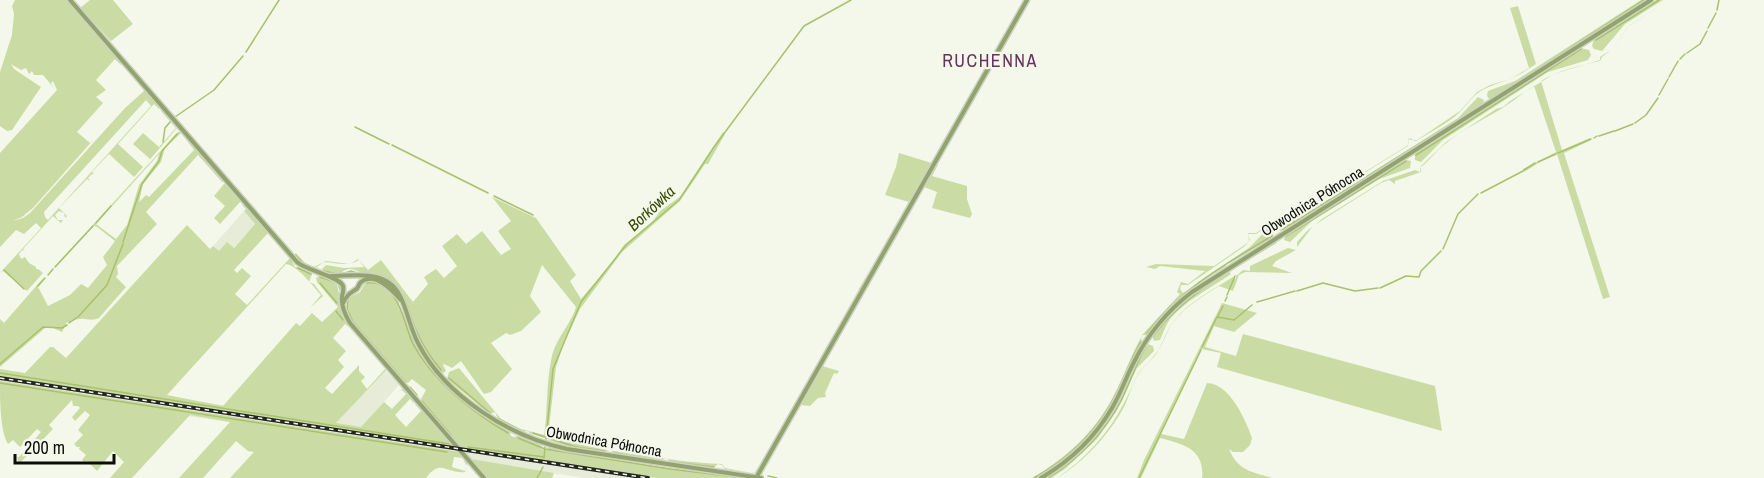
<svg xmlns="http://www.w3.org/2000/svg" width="1764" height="478" font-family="'Archivo Narrow',sans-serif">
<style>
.built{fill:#e6ecd8}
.green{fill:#cadca3;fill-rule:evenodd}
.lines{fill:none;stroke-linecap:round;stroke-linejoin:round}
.stream{stroke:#a8c16a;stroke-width:1.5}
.minor-casing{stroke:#ced2c6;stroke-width:7}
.minor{stroke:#92a36b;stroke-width:4}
.rail-casing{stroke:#242621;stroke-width:4}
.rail{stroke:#f3f8ea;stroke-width:1.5;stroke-dasharray:4.5;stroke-linecap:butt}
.labels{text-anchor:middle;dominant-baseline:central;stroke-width:4.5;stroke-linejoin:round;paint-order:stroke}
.street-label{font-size:15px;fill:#0c0d09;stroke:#f3f8ea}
.water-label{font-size:16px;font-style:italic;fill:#394805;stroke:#f3f8ea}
.quarter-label{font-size:18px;letter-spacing:1.5px;fill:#673260;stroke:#f3f8ea}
</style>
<rect width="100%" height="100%" fill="#f3f8ea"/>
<path class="built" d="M244,211L255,224L233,248L219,252L213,246Z
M0,370L336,423L385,370L399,385L362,427L394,428L709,478H584L476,461L469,466L461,457L0,388Z"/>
<path class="green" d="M15,0H68L122,62L121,65L115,59L96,80L106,90L96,97L103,103L77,132L90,143L94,139L33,208L22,217L12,221L23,218L30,213L125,108L144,91H147L161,107L159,109L154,104L118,144L143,167L134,177L109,154L92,172L94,174H92L88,178L90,181L87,179L59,208L67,216L65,218L64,213L59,211L55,215L58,220H63L61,223L53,216L23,249L25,251L22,250L19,254L21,259L25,257L29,263L36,267V269H38L43,273L27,291L3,271L0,273L41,228L36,223L24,234L16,230L0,247V153L57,90L53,81L51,83L54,88L43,75H34L32,71L29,74L26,68L21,70L11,64L14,69L41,87L12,130L7,131L0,126V72L12,35L14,14L12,6ZM146,100L151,106L48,220L45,217L44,212Z
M90,0H113L133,24L111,41L80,8Z
M1636,0L1522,73C1508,81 1492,84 1479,92C1471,98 1466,106 1459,113C1447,124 1430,132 1416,141L1409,139L1408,146L1301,212L1280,218L1256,234H1248L1250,240L1245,246L1188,285H1181L1180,289L1183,293L1250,247L1267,229L1274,231L1273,237L1230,263L1228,262L1225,264L1226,266C1195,284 1168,306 1147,335H1143L1141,338L1142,342C1132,360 1125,380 1115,398C1097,432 1070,458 1037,478H1032C1066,458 1095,432 1113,397C1124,377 1131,354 1143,334L1180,294L1177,292L1181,282L1188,284L1205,271L1160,266L1155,269L1146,267L1156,264L1214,266L1246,244L1249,241L1248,233H1256L1279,217L1301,211L1407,146L1409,143L1408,139L1411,138L1413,140H1417L1460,111L1477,92L1490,85L1510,79L1529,68L1510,8L1518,6L1536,64Z
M1641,0H1647L1493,99L1488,98L1487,95L1488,91L1515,81Z
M1656,0H1663L1625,24L1602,51L1594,49L1592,46L1594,39Z
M1668,0L1628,27L1611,50L1602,57L1600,61C1582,65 1556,71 1541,81L1562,150L1590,138L1591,140L1564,153L1610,297L1603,299L1557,154L1550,156L1524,172L1523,169L1556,152L1534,86C1524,92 1514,101 1504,107C1485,119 1463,129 1445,144C1436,151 1430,160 1421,167V172L1395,181V184L1389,180L1381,183L1313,226L1297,247V242L1307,231L1322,219L1383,181L1415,170L1420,172L1421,166L1446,142L1496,109L1503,107L1510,101L1554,74L1600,60V57L1611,50L1629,26Z
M1581,48L1589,50L1591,55L1588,60L1548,72L1443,140L1421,162L1415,160V154Z
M1478,97L1484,100L1483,105L1283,230L1280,231L1277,228L1279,223L1307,213L1458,118Z
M163,110L177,128L146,164L150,159L133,144L143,133L159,147L176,128L161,111Z
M178,132H183L224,181L222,182L198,155L146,212L157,224L117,266L118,274L116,277L126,287L99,318C89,323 82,314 70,323L67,322L62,332L51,327L45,328L0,367V319L4,323L44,277L38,287L48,306L70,295L81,284L88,288L107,265L103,257L115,241L97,227L94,226L55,268V266ZM181,133L194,150L149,197L146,195L139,202L143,184L161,162L165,148ZM159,154L157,161L139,185L127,225L116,239L96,224Z
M723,132L725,134L708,164H705L680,201L622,252L580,309L564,343L556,367L548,435C578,446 608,450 639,455C667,459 694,463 722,464L725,468L752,473L755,472L761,463L754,473H752L725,469L722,465L718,464L713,468L669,463L668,459H664L660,462L614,455L612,451L608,450L604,453L575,448L548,440L547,436L544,438L529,433V431L521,432L498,419L495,412L490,414L447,379L449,372L459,368L501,419L521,429L544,435C548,410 546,385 551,361C554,340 570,326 576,307L542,265L530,296L541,312L521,331L510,335L506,333L491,343L512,369L491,392L484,394L461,361L452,368L444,364L443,365L446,371L443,373C412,356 413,290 386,279C380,277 373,277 367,275C354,271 352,264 338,275L324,272L322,269L326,265L344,268L364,267L359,260C347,267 338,263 324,262L314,269L303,264L294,256L296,253L305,263L314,267L326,261L350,264L358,259L368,270L381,260L413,302L428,284L424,277L436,269L444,278L457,266L442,246L457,234L466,244L482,231L501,255L511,249L498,231L511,221L492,197L536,218L576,275L570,281L581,299L613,261L624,245L653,221L660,211L681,196Z
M899,153L938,165L932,176L967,186V199L972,214L970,218L932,208L937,192L919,185L909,202L885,195L896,167Z
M1406,160L1411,161L1410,168L1379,179L1312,221L1290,242L1284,240L1286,234Z
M224,184H228L241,201L220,224L214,218L225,206L214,196Z
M244,204L269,232L234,270L237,273L242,268L251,276L235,294L247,305L290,258L295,267H298L312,274L309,282L314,284L323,296L310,308L321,295C313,286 297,265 286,264L167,395L223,406L296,323L300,326L312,313L322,322L338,307L317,282L316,278L319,276L336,282C342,299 339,313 351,328L345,324L333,338L346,351L338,360L344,367L325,388L332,394L359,365V371L365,377L361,381L367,389L386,368L387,369L336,423L361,427L384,402L392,409L406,394L402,390L398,392L404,388L415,401L412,404L413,402L410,399L395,415L406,427L421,411L415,404H418L456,447L0,376V369L25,373L50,347H53L66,358L187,225L210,249L213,246L219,251L227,242L234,248L255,224L244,211L246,209L242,205Z
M1288,248L1296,250L1276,261L1272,266L1292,273L1245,272L1239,275L1233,291L1219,286C1203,296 1188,305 1176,319C1167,328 1165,341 1158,351C1154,359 1145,364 1140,372C1133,381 1130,394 1125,405C1110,434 1085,461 1057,478C1085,459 1108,434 1124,403C1129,394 1133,383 1138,374C1144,365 1153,359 1159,349C1164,340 1167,329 1174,321C1189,301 1213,290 1233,277L1236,279V276L1243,270L1250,271V266Z
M1228,270L1231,274C1211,288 1186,300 1170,319C1166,325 1163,333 1160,340L1154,341L1152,336L1167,317L1186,299Z
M366,282C394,279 400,309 410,331C416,346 424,359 433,371C454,396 482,416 510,432L511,436L514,437L518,436L542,446L541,449L547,450L548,447L660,467L747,478H657L461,448L424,406L421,399L426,390L412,379L408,383L403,382L351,320L347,311V299L360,292Z
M1222,303L1257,313L1234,332L1214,326L1205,347L1236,356L1243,334L1435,386L1442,431L1217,367L1221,353L1202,349L1161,434L1184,439L1207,383C1230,384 1245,419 1252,438L1250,445L1243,452H1233L1229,449C1238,471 1252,472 1273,478H1202C1205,449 1183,444 1160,438L1141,478H1137L1144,460Z
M1148,344L1153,346L1154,351L1137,368L1117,410L1097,439L1065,469L1051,478H1045C1077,459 1102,432 1119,400C1129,381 1138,359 1148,344Z
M822,366L839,371L837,374L834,373L825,393L826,397L818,398L810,406L800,405Z
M0,381L460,452L469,463L466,465L463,458L454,457L452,467L465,471L467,466L465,472C446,474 441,458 426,478H230L254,452L248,451L236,441L203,478H179L230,422L190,415L132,478H110L124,462L113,451L97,471L87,461L85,463L82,460L86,455L79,449L80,447H77L74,444L83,435L78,430L90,415L85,411L75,421L72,417L80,408L78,406H73L72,400L49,425L53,429L19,464L17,457H19L41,432L37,429L20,447L13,440L8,444C0,431 0,399 0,381Z
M471,459L554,473L552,478H487Z"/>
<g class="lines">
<path class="stream" d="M1717,10L1719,0
M1708,28L1716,13
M1596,40L1659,0
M246,52L279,0
M1687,53L1700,44L1707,31
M1680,59L1685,54
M1669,77L1678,61
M1659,95L1668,79
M1493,98L1644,0
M175,117L214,90L243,56
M1635,123L1646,115L1658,98
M355,127L389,144
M1615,131L1633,124
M1599,136L1614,131
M1594,138L1597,136
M163,142L165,128L170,122
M392,145L488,193
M162,151L177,134
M1558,153L1591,139
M1416,155L1581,49
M1538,162L1556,154
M1524,170L1535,163
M1481,193L1523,171
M494,196L533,215
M96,223L111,206
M1283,229L1482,105
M1286,236L1406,161
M123,242L142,184L159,161L162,151
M1443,249L1458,214L1478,194
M295,255L303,263L314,268
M291,260H292
M55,267L93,226
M298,268L311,274
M4,270L24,289
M324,271L337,274
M345,273L351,271L357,273
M368,274C404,275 405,304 416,330C422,345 431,358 441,370
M48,275L53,269
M320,277L335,282
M320,283L337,303
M367,283C378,282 388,287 394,297C404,311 406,329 413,344C432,380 473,413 508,433
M338,284L341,291
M38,286L45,278
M1380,288L1406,276L1419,277L1421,271L1441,251
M860,289L866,279
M1297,291L1323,283L1355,291L1378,288
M351,295L358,291L363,284
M1227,295L1235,276
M348,299L347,309L353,322L405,382
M1225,301L1227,297
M1257,302L1295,291
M336,311L343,320
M1218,316L1223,306
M69,323L79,316L107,285L123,244
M1147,333C1180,289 1226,264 1272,236
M1153,336C1184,294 1232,270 1276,242
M1202,347L1217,317L1234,320L1252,305
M0,364L43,327L62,328L67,325
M0,373L450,444
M449,378L490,413
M0,383L447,452
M410,387L417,395
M422,401L451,435
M499,419L521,431
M533,433L576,447L604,451
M518,438L545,449
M546,439L553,369L581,302L626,245L679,200L714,147L804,26L851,0
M468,447L544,457
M545,449L670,469L736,477
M615,453L660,461
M544,458L545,447
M765,458L766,456
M671,462L714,467
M472,468L481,478
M768,476L777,478
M537,478L543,467
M1034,478C1070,458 1099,429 1117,392C1125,376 1131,358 1141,342
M1048,478C1079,459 1104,433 1121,401C1130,383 1136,363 1146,346
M1139,478L1201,350"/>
<defs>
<path id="minor" d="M70,0L297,262C307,271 339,276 343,286C344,290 343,292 342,296C341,305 345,315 350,323L484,478
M331,276C350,276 376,271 392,285C405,296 409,327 418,343C445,396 510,437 567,449L761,478
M343,303C347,295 349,294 355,290C360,287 357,286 361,282C375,271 393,291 401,300
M756,478L1027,0
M1041,478C1070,461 1095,437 1112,408C1121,393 1126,377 1134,362C1148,334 1167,311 1192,292L1651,0"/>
</defs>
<use href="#minor" class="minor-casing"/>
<use href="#minor" class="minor"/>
<defs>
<path id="rail" d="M0,378L648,478"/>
</defs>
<use href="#rail" class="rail-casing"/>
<use href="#rail" class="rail"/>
</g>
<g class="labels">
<g class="street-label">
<text transform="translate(1312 201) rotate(-32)">Obwodnica Północna</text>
<text transform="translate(604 441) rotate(10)">Obwodnica Północna</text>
</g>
<g class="water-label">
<text transform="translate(651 208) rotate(-43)">Borkówka</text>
</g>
<g class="quarter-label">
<text x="990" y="60">RUCHENNA</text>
</g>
</g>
<path d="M15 454v9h99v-9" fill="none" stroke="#0c0d09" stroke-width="3"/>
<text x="24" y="454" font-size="18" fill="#0c0d09" stroke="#f3f8ea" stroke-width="4.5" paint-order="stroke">200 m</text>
</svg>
